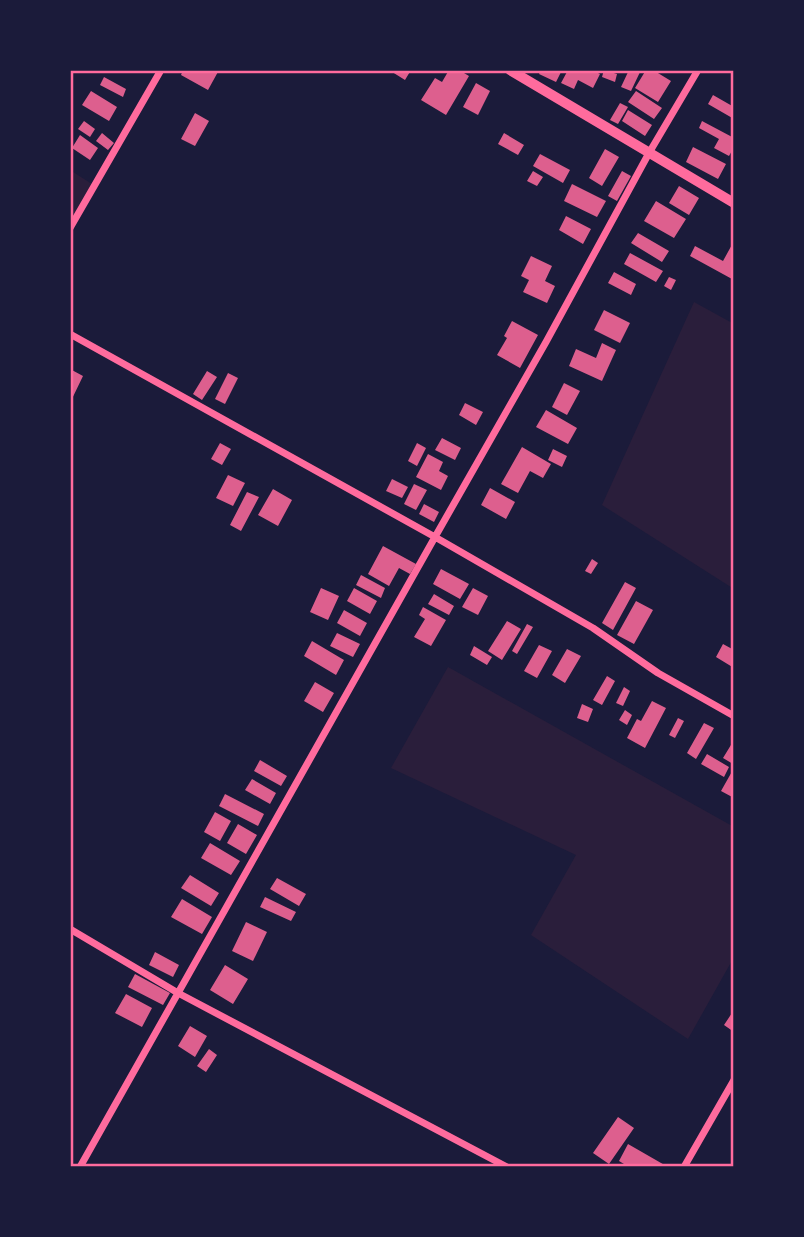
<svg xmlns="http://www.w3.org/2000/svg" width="804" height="1237" font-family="'Crimson Pro',serif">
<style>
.green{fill:#2a1e3b}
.building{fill:#dd5f8e}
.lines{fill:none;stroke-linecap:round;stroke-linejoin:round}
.minor{stroke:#ff6b9d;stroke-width:7}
.tertiary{stroke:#ff6b9d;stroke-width:10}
.neatline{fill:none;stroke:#ff6b9d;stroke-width:2.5}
</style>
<rect width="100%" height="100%" fill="#1b1b3a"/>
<path class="green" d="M70,170L95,186L70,236Z
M694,302L734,324V589L602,505Z
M448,667L734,827V957L688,1039L531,935L576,855L391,768Z"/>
<path class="building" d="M183,70H219L208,90L181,75Z
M389,70H411L405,80Z
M449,70H459L469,76L446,115L421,100L435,78L442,82Z
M541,70H562L556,82L539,74Z
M568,70H592L600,74L593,88L578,80L574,89L561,83Z
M604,70L617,74L615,82L602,77Z
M629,70H641L631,91L621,87Z
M646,70H653L671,81L658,102L635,88Z
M104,77L126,89L123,97L100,85Z
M476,83L490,91L478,115L463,107Z
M91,91L117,107L109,121L82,105Z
M636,91L662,108L654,119L628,102Z
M713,95L734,107V119L708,104Z
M620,103L628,107L618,124L610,120Z
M628,110L652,125L645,136L622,121Z
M195,113L209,121L195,146L181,139Z
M84,121L95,129L90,137L78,129Z
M702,121L734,138V147L729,156L714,148L719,139L699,128Z
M102,133L114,143L108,150L96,141Z
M504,133L524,145L518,155L498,144Z
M80,135L98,148L90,160L72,148Z
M693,147L726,164L718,179L686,162Z
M605,149L619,157L602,186L589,178Z
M540,154L570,170L563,183L533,166Z
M533,171L543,177L537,186L527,181Z
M622,171L631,176L617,201L608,196Z
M572,184L606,201L597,217L564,201Z
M679,186L699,198L689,215L669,203Z
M656,201L686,219L674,238L644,221Z
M566,216L591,229L583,244L559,230Z
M638,233L669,251L662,262L631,243Z
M734,241V276L732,279L690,256L695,246L723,261Z
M630,253L663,271L656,282L624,264Z
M531,256L552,266L545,281L555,286L547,303L523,292L529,280L521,276Z
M614,272L636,284L631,295L608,283Z
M669,277L676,280L671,290L664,286Z
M604,310L630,323L620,343L594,330Z
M512,321L538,335L520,368L497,355L507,338L504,336Z
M602,343L616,350L602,381L569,366L576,349L596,358Z
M70,369L83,376L70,403Z
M207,371L217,377L202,400L193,394Z
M228,373L238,378L225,404L215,399Z
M564,383L580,391L567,415L552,407Z
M465,403L483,412L476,425L459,415Z
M546,410L577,428L568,444L536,427Z
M442,438L461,448L455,460L435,450Z
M220,443L231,449L222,465L211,459Z
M417,443L426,448L417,466L408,461Z
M522,447L551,464L543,478L530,471L518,493L501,484Z
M553,449L567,456L562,467L548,460Z
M428,454L443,462L439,471L448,476L441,490L416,477Z
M228,475L245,483L233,506L216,498Z
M392,479L408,487L402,498L386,491Z
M414,484L427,490L416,510L404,504Z
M490,488L515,502L506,519L481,505Z
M273,489L292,500L278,526L258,515Z
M247,492L259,497L241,531L230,525Z
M424,504L439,512L434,522L419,514Z
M383,546L416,564L410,574L399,568L389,586L368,574Z
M592,559L598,563L591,574L585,571Z
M441,569L469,584L460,599L433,584Z
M361,575L385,588L381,598L356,585Z
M625,582L636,588L613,630L602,623Z
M321,588L339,596L328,620L310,612Z
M354,588L377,601L370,614L347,601Z
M473,588L488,596L478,615L462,607Z
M434,594L454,606L449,615L428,604Z
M636,601L653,610L634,644L617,635Z
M423,607L446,620L431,646L414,637L425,619L419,615Z
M344,610L367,623L360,636L337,623Z
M507,621L521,629L502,660L488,651Z
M527,624L533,627L517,654L512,651Z
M337,633L360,644L353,657L330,646Z
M312,641L344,660L336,675L304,656Z
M723,644L734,650V668L716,657Z
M539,645L552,651L537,678L524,671Z
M474,646L492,657L487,665L470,655Z
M567,649L581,656L565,683L552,675Z
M607,676L615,681L602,705L593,700Z
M315,682L334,693L323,712L304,701Z
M624,687L630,691L623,706L616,703Z
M652,701L666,708L645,748L627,738L637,719L641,721Z
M582,704L593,709L588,722L577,718Z
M625,710L632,715L627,725L619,720Z
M678,718L684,721L675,738L669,735Z
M704,723L714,728L696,759L687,753Z
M734,740V762L733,764L723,758Z
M707,754L729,767L724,777L701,764Z
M260,760L287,776L281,786L254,771Z
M734,768V798L721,791Z
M252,779L276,793L270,804L245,790Z
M225,794L264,814L258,826L219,806Z
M215,812L231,821L220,841L204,832Z
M238,824L257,835L246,854L227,843Z
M210,843L240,861L231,875L201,858Z
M190,875L219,893L211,906L181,888Z
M277,878L306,894L299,906L270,889Z
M265,897L296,912L291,921L260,907Z
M182,899L212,917L202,934L171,917Z
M246,922L267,932L253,961L232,951Z
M155,952L179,965L173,977L149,965Z
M225,965L248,979L233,1004L210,990Z
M135,974L170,993L163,1005L128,987Z
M126,994L152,1008L142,1027L115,1013Z
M734,1010V1032L724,1025Z
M190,1026L207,1036L195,1057L178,1046Z
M209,1049L217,1055L206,1072L197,1066Z
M618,1117L634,1128L609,1164L593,1153Z
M628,1144L668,1167H629L619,1161Z"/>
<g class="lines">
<path class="minor" d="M70,228L161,70
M70,334L435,537L593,628L658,673L734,716
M70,929L178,993L507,1167
M80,1167L435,537L546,342L649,153L698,70
M684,1167L734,1080"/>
<path class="tertiary" d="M510,70L734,203"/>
</g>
<rect width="804" height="1237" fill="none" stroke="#1b1b3a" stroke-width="144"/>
<rect x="72" y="72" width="660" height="1093" class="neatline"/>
</svg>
